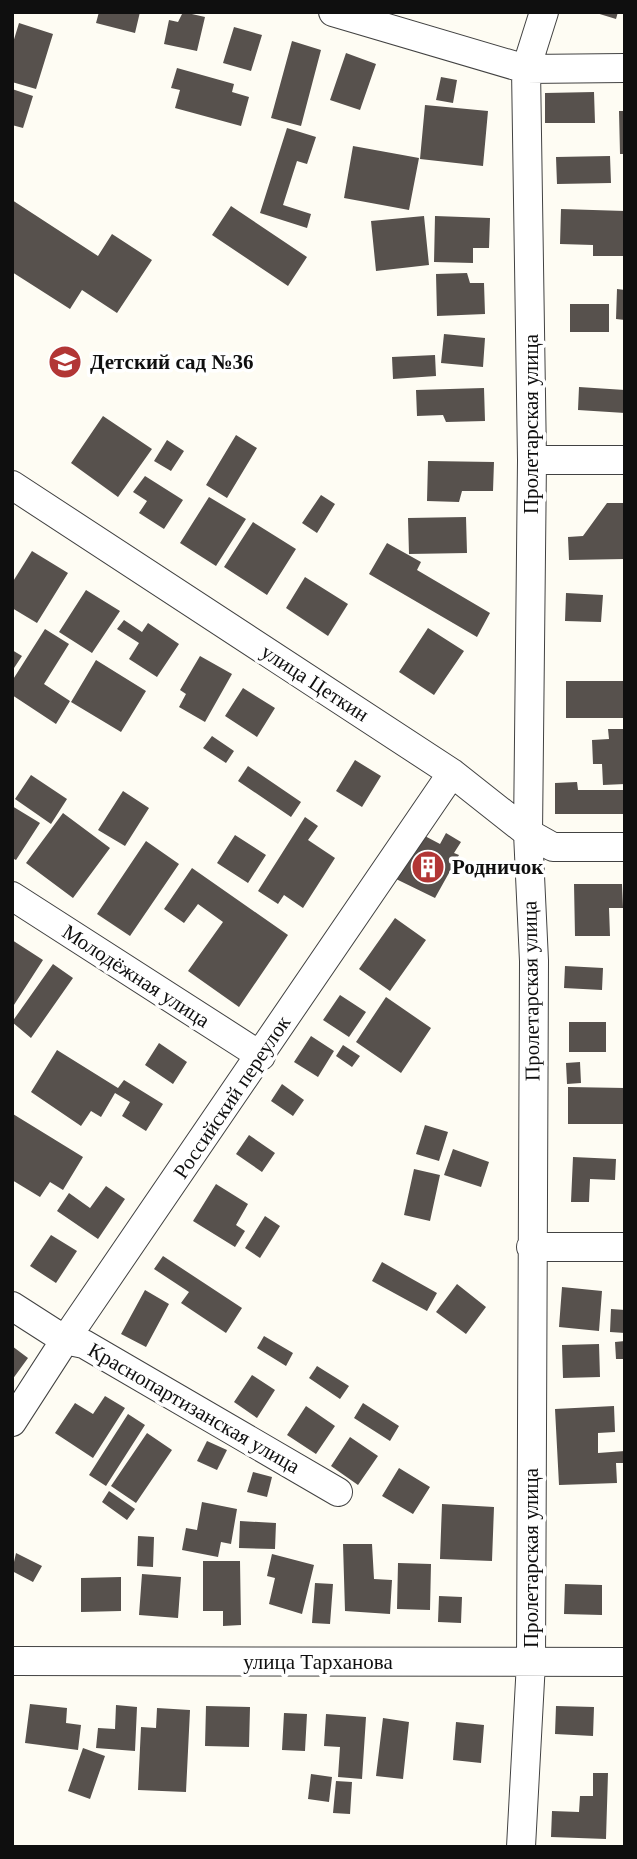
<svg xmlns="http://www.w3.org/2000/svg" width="637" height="1859" font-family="'Times New Roman',serif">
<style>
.building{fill:#57514d}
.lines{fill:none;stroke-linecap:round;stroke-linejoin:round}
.minor-casing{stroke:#424242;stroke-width:30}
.minor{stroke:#fff;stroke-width:28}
.labels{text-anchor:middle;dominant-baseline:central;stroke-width:7;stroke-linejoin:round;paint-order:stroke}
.poi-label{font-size:21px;font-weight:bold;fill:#0f0f0f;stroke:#fff;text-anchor:start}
.street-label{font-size:21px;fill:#0f0f0f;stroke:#fff}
</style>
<rect width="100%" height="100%" fill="#fefcf3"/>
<path class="building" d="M99,12H140L135,33L96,23Z
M183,12L205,17L197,51L164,44L169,20L178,22Z
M593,12H618L616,19Z
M19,23L53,34L36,89L12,82V46Z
M234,27L262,35L251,71L223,63Z
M292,41L321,50L301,126L271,118Z
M346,53L376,64L360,110L330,100Z
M177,68L234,84L232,92L249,97L241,126L175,108L180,90L171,88Z
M441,77L457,80L453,103L436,100Z
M12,89L33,96L23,128L12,125Z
M594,92L595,123H545V93Z
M425,105L488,111L483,166L420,159Z
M619,111H625V154H620Z
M287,128L316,137L307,164L297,161L283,205L311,214L307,228L260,213Z
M353,146L419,158L409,210L344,198Z
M610,156L611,183L557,184L556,157Z
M12,200L98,256L112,234L152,260L117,313L82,290L70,309L12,272Z
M231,206L307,257L288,286L212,235Z
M561,209L625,211V256H593V245L560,244Z
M424,216L429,265L376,271L371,221Z
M435,216L490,218L489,248H473V263L434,262Z
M467,273L470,283H484L485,314L437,316L436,274Z
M617,289L625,290V320L616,319Z
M570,304H609V332H570Z
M444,334L485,338L483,367L441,363Z
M435,355L436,376L393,379L392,357Z
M579,387L625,390V413L578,410Z
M484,388L485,421L446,422L443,415L417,416L416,390Z
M103,416L152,449L118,497L71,463Z
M236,435L257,448L227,498L206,485Z
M167,440L184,451L171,471L154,461Z
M428,461L494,462L493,491H462L459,502L427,501Z
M145,476L183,500L164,529L139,513L147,501L133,492Z
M321,495L335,504L317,533L302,523Z
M209,497L246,519L216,566L180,543Z
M607,503H625V559L569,560L568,537L583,536Z
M466,517L467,553L409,554L408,518Z
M253,522L296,549L267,595L224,567Z
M387,543L421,562L417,570L490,613L477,637L369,574Z
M32,551L68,573L37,623L12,608V583Z
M305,577L348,604L328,636L286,608Z
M86,590L120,611L92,653L59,632Z
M566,593L603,595L601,622L565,621Z
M124,620L142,632L148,623L179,644L157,677L129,659L139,643L117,629Z
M428,628L464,651L434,695L399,672Z
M45,629L69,644L44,684L70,701L56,724L12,695V681Z
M12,650L22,656L12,671Z
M200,656L232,674L205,722L179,707L186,694L180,690Z
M96,660L146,691L121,732L71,702Z
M566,681H625V718H566Z
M243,688L275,708L257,737L225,716Z
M608,729H625V784L603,785L602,764H593L592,740L609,739Z
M212,736L234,751L226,763L203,748Z
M355,760L381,776L362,807L336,791Z
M248,766L301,802L291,817L238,781Z
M31,775L67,799L51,824L15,799Z
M577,782L578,790H625V814H555V783Z
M123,791L149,808L125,846L98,830Z
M12,806L40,823L16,860L12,858Z
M63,813L110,848L73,898L26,863Z
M305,817L318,826L308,840L335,858L303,908L284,895L278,904L258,891Z
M446,833L461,842L454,853L459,855L435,898L396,879L423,835L440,844Z
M235,835L266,855L248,883L217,863Z
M146,841L179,864L130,936L97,914Z
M192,868L288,935L239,1007L188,971L223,922L198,904L184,923L164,909Z
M574,884H622L623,908H609L610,936H575Z
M395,918L426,940L390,991L359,969Z
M12,940L43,960L12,1008Z
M53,964L73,978L31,1038L12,1022Z
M565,966L603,968L602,990L564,988Z
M340,995L366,1012L349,1037L323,1020Z
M386,997L431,1028L401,1073L356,1042Z
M569,1022H606V1052H569Z
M311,1036L334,1051L318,1077L294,1062Z
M159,1043L187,1062L173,1084L145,1065Z
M343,1045L360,1056L352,1067L336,1056Z
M57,1050L118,1088L124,1080L163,1104L146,1131L122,1116L130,1102L115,1093L101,1117L91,1111L81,1126L31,1092Z
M580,1062L581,1083L567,1084L566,1063Z
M282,1084L304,1100L293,1116L271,1101Z
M568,1087L625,1088V1124H568Z
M13,1114L83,1157L63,1190L50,1182L40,1197L12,1180Z
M425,1125L448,1132L439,1161L416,1154Z
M249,1135L275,1153L262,1172L236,1154Z
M453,1149L489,1162L481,1187L444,1175Z
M573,1157L616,1159L615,1180L590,1179L589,1202H571Z
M414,1169L440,1175L430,1221L404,1215Z
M216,1184L248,1204L236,1225L245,1231L235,1247L193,1221Z
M106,1186L125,1199L98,1239L57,1211L69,1193L90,1208Z
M265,1216L280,1226L260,1258L245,1248Z
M51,1235L77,1251L56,1283L30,1266Z
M163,1256L242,1308L226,1333L181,1303L189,1292L154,1269Z
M382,1262L437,1293L427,1311L372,1281Z
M457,1284L486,1307L466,1334L436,1312Z
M562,1287L602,1291L599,1331L559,1327Z
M145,1290L169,1304L146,1347L121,1334Z
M611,1309L625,1310V1333L610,1332Z
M264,1336L293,1353L286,1366L257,1348Z
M625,1341V1359H616L615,1342Z
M599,1344L600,1377L563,1378L562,1345Z
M12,1346L28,1358L12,1380Z
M317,1366L349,1386L340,1399L309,1378Z
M252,1375L275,1390L257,1418L234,1402Z
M105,1396L125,1408L93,1458L55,1433L75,1403L93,1414Z
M363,1403L399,1426L390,1441L354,1418Z
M306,1406L335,1426L316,1454L287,1435Z
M614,1406L615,1432L598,1433V1453L625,1451V1463H616L617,1483L559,1485L555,1409Z
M128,1414L145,1425L106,1486L89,1475Z
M147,1433L172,1450L136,1503L111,1486Z
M350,1437L378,1456L358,1485L331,1466Z
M207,1441L227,1450L217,1470L197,1461Z
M399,1468L430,1487L413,1514L382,1496Z
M253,1472L272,1477L267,1497L247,1492Z
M109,1491L135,1509L127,1520L102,1502Z
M202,1502L237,1509L231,1544L221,1542L218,1557L182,1550L186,1528L197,1530Z
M442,1504L494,1507L492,1561L440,1559Z
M240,1521L276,1523L275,1549L239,1548Z
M138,1536L154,1537L153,1567L137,1566Z
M343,1544H372L374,1579L392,1580L390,1614L345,1611Z
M16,1553L42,1566L33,1582L12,1571Z
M272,1554L314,1565L302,1614L269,1604L275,1578L267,1576Z
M203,1561H240L241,1625L223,1626V1611H203Z
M398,1563L431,1564L430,1610L397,1609Z
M142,1574L181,1577L178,1618L139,1615Z
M121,1577V1611L81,1612V1578Z
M315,1583L333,1584L330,1624L312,1623Z
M565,1584L602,1585V1615L564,1614Z
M439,1596L462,1597L461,1623L438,1622Z
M30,1704L67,1708L66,1723L81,1725L78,1750L25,1743Z
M116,1705L137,1707L135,1751L96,1748L98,1728L115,1729Z
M206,1706L250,1707L249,1747L205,1746Z
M556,1706L594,1707L593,1736L555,1734Z
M157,1708L190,1710L186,1792L138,1790L141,1727L156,1728Z
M284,1713L307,1714L305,1751L282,1750Z
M326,1714L366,1717L362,1779L338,1777L340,1747L324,1746Z
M383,1718L409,1722L403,1779L376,1776Z
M456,1722L484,1725L481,1763L453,1760Z
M83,1748L105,1756L90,1799L68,1791Z
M593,1773H608L606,1839L551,1837L552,1811L579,1812L580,1796H593Z
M311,1774L332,1777L329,1802L308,1799Z
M336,1781L352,1782L350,1814L333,1813Z"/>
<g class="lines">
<defs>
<path id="minor" d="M333,12L526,69L625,68
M532,460H625
M12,485L452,773L528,833L553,847H625
M12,896L261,1056
M531,1247H625
M12,1306L65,1340L84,1344L338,1492
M12,1422L65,1340L452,773
M12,1661L625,1662
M521,1847L531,1662L534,961L528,833L532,460L526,69L544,12"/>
</defs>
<use href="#minor" class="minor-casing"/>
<use href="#minor" class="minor"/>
</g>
<defs>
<symbol id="school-disc" viewBox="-11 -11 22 22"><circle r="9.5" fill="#b23635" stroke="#fff"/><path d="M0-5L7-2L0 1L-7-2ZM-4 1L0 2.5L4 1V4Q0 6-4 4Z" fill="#fff"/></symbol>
<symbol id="building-disc" viewBox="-11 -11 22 22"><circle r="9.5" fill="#b23635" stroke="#fff"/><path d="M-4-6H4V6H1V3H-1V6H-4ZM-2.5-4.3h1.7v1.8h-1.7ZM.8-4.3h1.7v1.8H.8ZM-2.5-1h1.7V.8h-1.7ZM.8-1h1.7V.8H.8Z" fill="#fff"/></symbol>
</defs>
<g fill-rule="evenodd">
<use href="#school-disc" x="46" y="343" width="38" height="38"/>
<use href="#building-disc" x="409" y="848" width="38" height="38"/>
</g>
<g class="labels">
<g class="poi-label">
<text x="90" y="362">Детский сад №36</text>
<text x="452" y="867">Родничок</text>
</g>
<g class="street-label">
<text transform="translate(531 424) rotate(-90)">Пролетарская улица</text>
<text transform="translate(315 683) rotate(33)">улица Цеткин</text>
<text transform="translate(136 976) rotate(33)">Молодёжная улица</text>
<text transform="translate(531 991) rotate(-91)">Пролетарская улица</text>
<text transform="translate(232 1097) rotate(-56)">Российский переулок</text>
<text transform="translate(194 1408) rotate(30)">Краснопартизанская улица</text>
<text transform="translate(531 1558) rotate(-90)">Пролетарская улица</text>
<text x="318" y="1662">улица Тарханова</text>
</g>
</g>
<rect width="637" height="1859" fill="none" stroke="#0f0f0f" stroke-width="28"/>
</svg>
